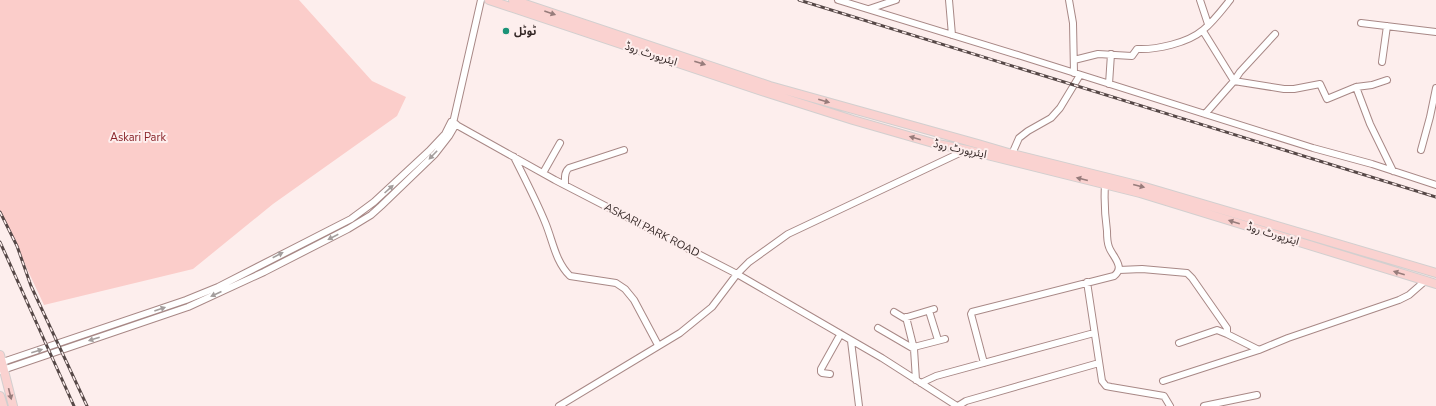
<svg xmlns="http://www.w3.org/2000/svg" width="1436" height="406" font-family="'Nunito Sans','Noto Sans Arabic',sans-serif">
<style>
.green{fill:#fbcdca}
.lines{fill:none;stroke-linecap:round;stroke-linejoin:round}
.minor-casing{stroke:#a88886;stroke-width:8}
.major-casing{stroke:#d2cfcf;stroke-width:10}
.minor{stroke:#fff;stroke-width:6}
.major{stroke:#fad2d0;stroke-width:8}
.rail-casing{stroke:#564847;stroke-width:3}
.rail{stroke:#fdeeed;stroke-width:1.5;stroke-dasharray:4.5;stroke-linecap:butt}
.oneway{fill:#977c7b}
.oneway2{fill:#a49e9d}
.poi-dot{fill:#1b9277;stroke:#fdeeed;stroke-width:1.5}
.labels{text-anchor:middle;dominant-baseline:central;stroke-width:4;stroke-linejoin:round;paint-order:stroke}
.poi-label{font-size:11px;font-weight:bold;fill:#342726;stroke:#fdeeed;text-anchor:start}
.street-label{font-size:11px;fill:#342726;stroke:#fdeeed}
.park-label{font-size:11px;fill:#882329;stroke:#fdeeed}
</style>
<rect width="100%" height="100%" fill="#fdeeed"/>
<path class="green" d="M0,0H299L372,81L406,97L397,116L273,204L193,269L44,305L0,211Z"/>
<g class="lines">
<defs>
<path id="minor" d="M481,0L453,123L555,180L737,274L882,358L957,406
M838,0L1021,56L1313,148L1372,164L1436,185
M949,0L952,35
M1069,0L1073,23L1074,73
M1200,0L1208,24
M869,9L896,0
M1361,23L1436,32
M1203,31L1234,81L1284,89H1294L1320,84L1327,99L1356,87L1370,124L1393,171
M1074,60L1098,54L1132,56L1137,49C1156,50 1188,43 1203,30C1213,22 1222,10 1230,0
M1382,62L1387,26
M1109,84L1111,54
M1356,87L1372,85L1387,80
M1205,114L1234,81L1240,72L1275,34
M1421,150L1430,117L1436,88
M1012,154L1019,138L1028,131L1051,118L1060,108L1080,75
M514,157C525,179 536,200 545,222C553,241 555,261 570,276L616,283L625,289L634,300L658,345
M543,173L560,143
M565,184C565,178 564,172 569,168L624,150
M1119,270L1142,269L1187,273L1192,278L1227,328V334L1259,350L1288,338L1399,300L1409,295L1425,281
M1087,282L1102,381L1106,386L1111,387L1164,396L1170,406
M929,311L938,340
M894,312L904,318L934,309
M906,317L914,349L916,380
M878,328L914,349
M851,341L859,406
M1179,343L1217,330L1227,334
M914,347L945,339
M0,363L186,300L218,287L351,219L374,202L429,151L445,134L451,122L453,123
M984,363L971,314L972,312L1114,276C1126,267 1112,256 1109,247C1107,242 1107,236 1107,231C1105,216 1104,200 1105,185
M0,371L188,307L264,272L348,229L371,215L381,206L435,154L449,136L456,124
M830,374L822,373L821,372V369L840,335
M1163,381L1259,350
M921,383L936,376L1094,333
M559,406L680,333L712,307L737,274L749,262L788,234L966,150
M958,406L966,401L1099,363
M1204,406L1257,395"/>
<path id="major" d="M489,0L768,93L853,120L933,143L967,150L1140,193L1436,284
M513,0L770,86L978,144L1012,154L1145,187L1436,273
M0,355L13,406
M0,396L3,406"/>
</defs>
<use href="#minor" class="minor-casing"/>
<use href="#major" class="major-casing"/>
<use href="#minor" class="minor"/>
<use href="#major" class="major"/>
<defs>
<path id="rail" d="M799,0L1436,197
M0,212L17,246L31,286L87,406
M0,242L74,406"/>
</defs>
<use href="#rail" class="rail-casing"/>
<use href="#rail" class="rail"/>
</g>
<defs><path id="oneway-solid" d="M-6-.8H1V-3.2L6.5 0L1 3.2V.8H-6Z"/></defs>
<g class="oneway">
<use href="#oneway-solid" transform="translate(550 13) rotate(19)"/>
<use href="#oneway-solid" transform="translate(700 63) rotate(18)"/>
<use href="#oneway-solid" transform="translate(824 101) rotate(16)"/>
<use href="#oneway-solid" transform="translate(915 138) rotate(-164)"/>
<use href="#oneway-solid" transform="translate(1082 179) rotate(-166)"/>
<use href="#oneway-solid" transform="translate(1139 186) rotate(14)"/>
<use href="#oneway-solid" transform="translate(1234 222) rotate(-163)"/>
<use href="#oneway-solid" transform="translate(1399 273) rotate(-163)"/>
<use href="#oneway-solid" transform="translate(10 394) rotate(76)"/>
</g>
<g class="oneway2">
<use href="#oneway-solid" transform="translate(433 155) rotate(134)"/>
<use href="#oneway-solid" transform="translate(389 189) rotate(-42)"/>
<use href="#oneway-solid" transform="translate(333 237) rotate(153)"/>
<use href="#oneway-solid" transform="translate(278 255) rotate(-27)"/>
<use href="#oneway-solid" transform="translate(216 294) rotate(156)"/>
<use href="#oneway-solid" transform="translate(160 309) rotate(-19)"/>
<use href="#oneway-solid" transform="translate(94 339) rotate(162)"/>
<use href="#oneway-solid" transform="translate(37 351) rotate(-17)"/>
</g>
<circle class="poi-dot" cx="506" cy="31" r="4"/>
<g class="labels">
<g class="poi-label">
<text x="514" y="31">ٹوٹل</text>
</g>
<g class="street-label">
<text transform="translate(651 54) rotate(18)">ایئرپورٹ روڈ</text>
<text transform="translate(960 149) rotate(12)">ایئرپورٹ روڈ</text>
<text transform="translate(652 230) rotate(27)">ASKARI PARK ROAD</text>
<text transform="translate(1273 234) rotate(17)">ایئرپورٹ روڈ</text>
</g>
<g class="park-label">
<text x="138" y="137">Askari Park</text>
</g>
</g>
</svg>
